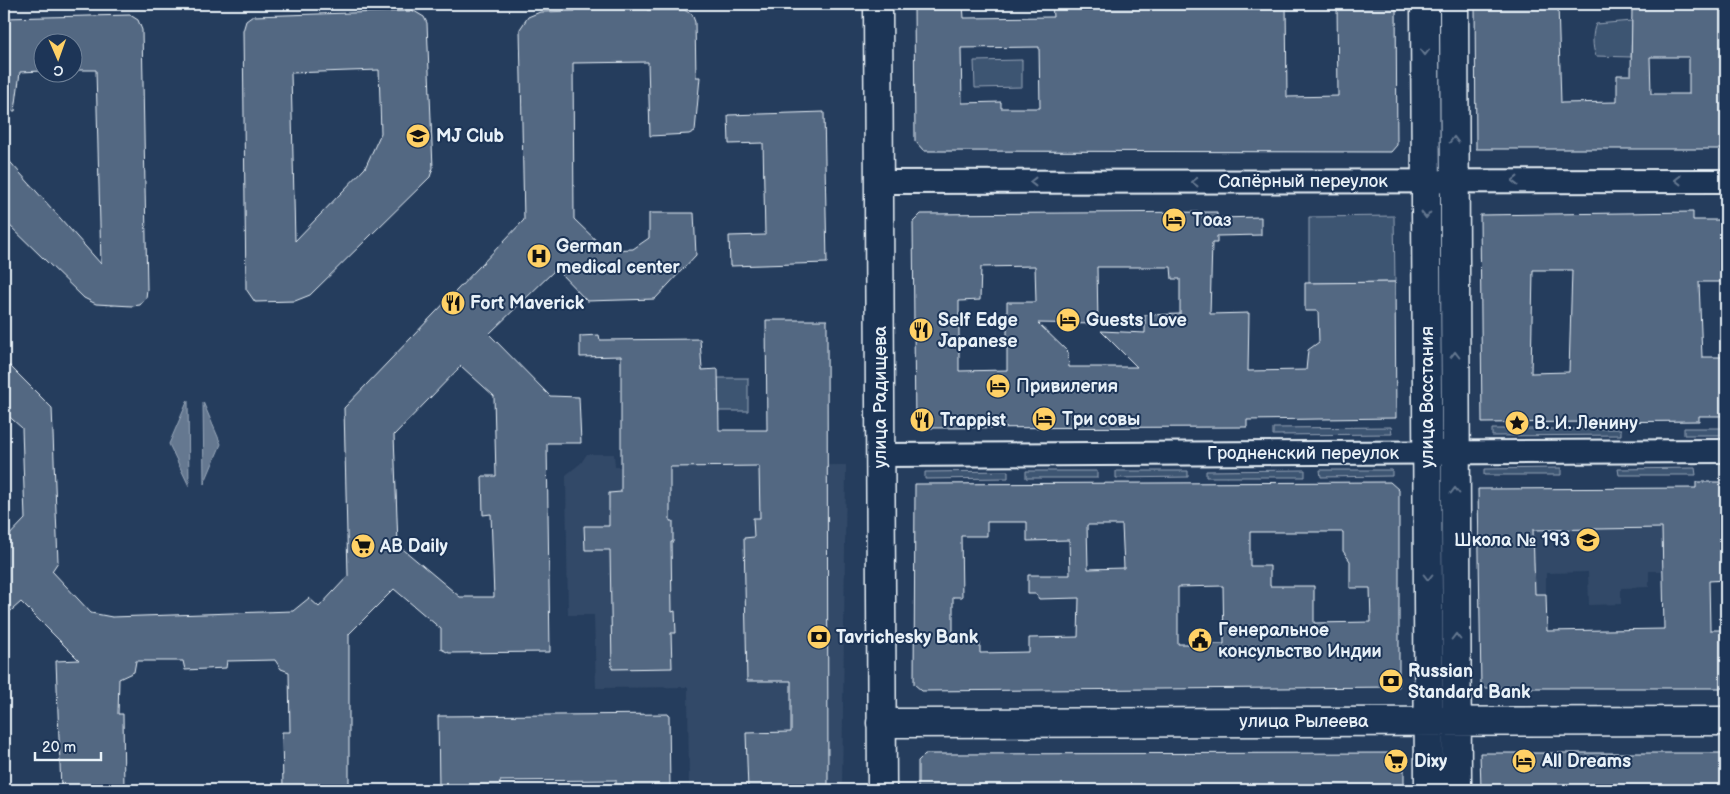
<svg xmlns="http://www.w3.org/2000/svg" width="1730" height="794" font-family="'Balsamiq Sans',sans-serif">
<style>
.built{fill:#334a68}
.green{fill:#3e5472;stroke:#93a2b5}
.water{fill:#657890;stroke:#99a8ba}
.building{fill:#536782;stroke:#e8f1f8;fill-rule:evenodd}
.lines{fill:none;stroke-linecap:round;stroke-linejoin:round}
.minor-casing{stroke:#e8f1f8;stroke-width:26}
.tertiary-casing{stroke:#e8f1f8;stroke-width:31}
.minor{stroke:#1d3557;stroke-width:22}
.tertiary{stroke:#1d3557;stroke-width:28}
.oneway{stroke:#64778f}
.labels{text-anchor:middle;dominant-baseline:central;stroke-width:4;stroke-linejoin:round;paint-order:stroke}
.poi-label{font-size:18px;font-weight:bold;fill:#e8f1f8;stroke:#1d3557;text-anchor:start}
.street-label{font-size:18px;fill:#e8f1f8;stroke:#1d3557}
</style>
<rect width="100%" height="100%" fill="#253d5d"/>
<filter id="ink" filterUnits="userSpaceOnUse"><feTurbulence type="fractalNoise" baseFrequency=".02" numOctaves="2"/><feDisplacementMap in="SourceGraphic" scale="10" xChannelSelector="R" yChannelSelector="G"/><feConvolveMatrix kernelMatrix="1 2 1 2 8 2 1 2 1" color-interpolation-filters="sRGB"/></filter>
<g filter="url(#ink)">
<path class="built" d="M587,454H614L615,467L846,465L842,790H689L688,687L596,688L594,615H568L566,475L581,463Z
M1696,488L1678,553L1662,554V571H1649V587L1621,588V604L1589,605L1588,572L1546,573V594H1535L1478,489Z"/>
<path class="green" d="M1632,21L1631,57L1596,56C1592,48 1592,32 1596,24Z
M1022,60V87L975,88L974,61Z
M1394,216L1395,282L1309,283V217Z
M718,378H748V411H719Z
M1391,427L1392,434L1273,435V428Z
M1684,428H1726V435H1684Z
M1492,429H1621V435L1492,436Z
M1561,468V475H1484V469Z
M1695,468L1696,475H1619L1618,469Z
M1305,470V477H1206V471Z
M1320,470H1392V476L1321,477Z
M1008,471V478L925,479V472Z
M1026,471H1097V478H1026Z
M1116,471H1188V477L1116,478Z"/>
<path class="water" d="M188,400L189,486L169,444Z
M203,402L221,444L204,484Z"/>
<path class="building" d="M575,4H647V10H684L692,14L695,22L696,77H700L695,131L689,134L650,136L648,62L573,63L574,219L606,250L633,249L649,238V213H694L696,255L655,299L587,301L556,269L489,334L550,396L579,397L581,443H547L550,652L449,653L441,649V629L394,589L349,634V790H283L282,732H290L289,672L281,669L275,660L227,661L226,668L185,670L183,661H136L134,672L119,679L118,714H123L124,790H61L56,661L79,660L21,602L4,617V541L25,519L22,428L4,412V360L52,408L58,562L52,571L91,613L112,617L293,611L309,598L319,607L348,576L344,408L524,220L520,29L528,17L540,12L575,11ZM461,366L494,396L496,476H482L483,515L491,514L494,597H460L398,545L394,435Z
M914,4H963L964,18L1053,17L1052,4H1286L1287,97L1338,96L1337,4H1396L1397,145L1391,152L924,151L915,141ZM1039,47L1040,108H1001V102L962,103L961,48Z
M1475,4H1558L1561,103L1617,102V75H1631L1632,8L1726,7V149H1476ZM1650,57H1689V94H1651Z
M414,11L424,17L427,23L433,168L430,177L310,295L295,301L255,302L246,289L243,31L246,21L253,16ZM379,70L381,133L365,168L295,241L291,73Z
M130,15L138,20L142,30L147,289L146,298L140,305L132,306L96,304L84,298L4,220V155L101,264L96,70H72V42H42V71L20,72L15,111L4,110V18Z
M824,112L827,263L730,266L729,236L765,235L763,143L729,144L728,115Z
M1217,212V218L1261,217V235L1217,236V243H1212L1210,314L1249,313L1248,371L1306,370L1308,350L1319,342L1318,311H1305V283L1395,282L1396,418L1247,420V427L915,428L913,222L921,214ZM1035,266L1036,302H1007V370L959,371V301L980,300L981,267ZM1097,267H1171L1172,279H1180V314L1145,315V333L1101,331L1137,367H1069L1068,352L1038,323L1098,324Z
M1693,212V220H1726V282H1699L1702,357H1726V416H1699V421L1482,423L1480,215ZM1533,270H1572L1569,372L1531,373Z
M766,320H827L828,790H748L746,733L791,732V681H747L744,538L754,537L753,518H760L759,466L670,467V521H673V542H671L672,612L675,611L676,633H671L672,668L612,669L610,550H585L584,526H609V493L621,492V356L580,357V336L599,335L600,340L700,339L702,370L718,369L719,430H767Z
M1390,482L1399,490V687L922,691L914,684L915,484ZM987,522H1027V541L1069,540L1070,575H1028V594H1036L1039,599L1079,598L1078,637L1029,638V652L980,653V643H953V597H962L961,536H987ZM1087,525H1122L1124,568L1088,569ZM1250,532H1343V551L1350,561V588H1370L1371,622L1314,623V586H1270V566H1250ZM1223,586L1224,644H1178V587Z
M1696,482H1726V580L1709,581L1710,630H1726V688H1481L1478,489L1696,488ZM1662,528L1664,629L1547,631L1546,594H1535L1533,530Z
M669,714L670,790H616V780L500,781V790H439L438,716Z
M1397,753L1404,760V790H918V761L925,754Z
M1480,753H1726V790H1481Z"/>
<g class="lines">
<defs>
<path id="minor" d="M879,182L1726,181
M880,455L1726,451"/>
<path id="tertiary" d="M878,4L882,790
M1425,4L1429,790
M1454,4L1457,790
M881,723L1726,721"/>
</defs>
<use href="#minor" class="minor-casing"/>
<use href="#tertiary" class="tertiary-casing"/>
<use href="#minor" class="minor"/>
<use href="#tertiary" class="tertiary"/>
</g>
<defs><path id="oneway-chevron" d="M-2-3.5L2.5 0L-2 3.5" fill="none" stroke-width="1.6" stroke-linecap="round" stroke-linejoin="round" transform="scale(1.25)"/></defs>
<g class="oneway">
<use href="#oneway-chevron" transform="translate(1425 52) rotate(90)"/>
<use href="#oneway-chevron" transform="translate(1454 140) rotate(-90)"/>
<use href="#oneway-chevron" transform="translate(1678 180) rotate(180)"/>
<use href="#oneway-chevron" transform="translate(1515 181) rotate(-180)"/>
<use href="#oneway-chevron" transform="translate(1033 182) rotate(180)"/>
<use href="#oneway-chevron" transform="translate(1195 182) rotate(180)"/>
<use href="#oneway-chevron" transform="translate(1426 215) rotate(90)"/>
<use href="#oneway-chevron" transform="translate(1455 355) rotate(-90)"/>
<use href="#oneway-chevron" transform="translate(1455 491) rotate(-90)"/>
<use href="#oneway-chevron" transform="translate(1428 577) rotate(90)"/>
<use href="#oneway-chevron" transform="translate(1456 637) rotate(-90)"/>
</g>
</g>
<defs>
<symbol id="school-disc" viewBox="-11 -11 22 22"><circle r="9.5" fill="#ffd166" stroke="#1d3557"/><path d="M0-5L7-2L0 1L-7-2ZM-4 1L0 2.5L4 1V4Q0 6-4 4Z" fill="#111"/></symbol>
<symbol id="hotel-disc" viewBox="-11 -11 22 22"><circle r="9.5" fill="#ffd166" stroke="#1d3557"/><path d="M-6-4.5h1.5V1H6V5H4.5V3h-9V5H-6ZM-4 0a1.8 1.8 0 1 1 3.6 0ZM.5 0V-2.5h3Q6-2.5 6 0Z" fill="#111"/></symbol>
<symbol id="hospital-disc" viewBox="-11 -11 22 22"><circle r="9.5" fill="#ffd166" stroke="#1d3557"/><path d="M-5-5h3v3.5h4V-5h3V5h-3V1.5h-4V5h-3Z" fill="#111"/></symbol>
<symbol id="restaurant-disc" viewBox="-11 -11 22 22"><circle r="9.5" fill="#ffd166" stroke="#1d3557"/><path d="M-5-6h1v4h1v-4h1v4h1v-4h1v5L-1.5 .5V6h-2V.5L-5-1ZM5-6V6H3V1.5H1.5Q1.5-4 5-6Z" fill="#111"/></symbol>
<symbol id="sight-disc" viewBox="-11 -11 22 22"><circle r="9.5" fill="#ffd166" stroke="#1d3557"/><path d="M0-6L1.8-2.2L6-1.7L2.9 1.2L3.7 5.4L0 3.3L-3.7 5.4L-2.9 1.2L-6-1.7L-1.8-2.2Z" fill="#111"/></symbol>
<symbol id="supermarket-disc" viewBox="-11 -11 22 22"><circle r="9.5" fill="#ffd166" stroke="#1d3557"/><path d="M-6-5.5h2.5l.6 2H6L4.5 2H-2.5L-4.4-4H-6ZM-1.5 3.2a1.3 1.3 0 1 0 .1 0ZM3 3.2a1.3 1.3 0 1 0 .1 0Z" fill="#111"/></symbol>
<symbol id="bank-disc" viewBox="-11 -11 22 22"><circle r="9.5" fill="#ffd166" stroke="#1d3557"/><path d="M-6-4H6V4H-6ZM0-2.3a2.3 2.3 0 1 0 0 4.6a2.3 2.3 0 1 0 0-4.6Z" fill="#111"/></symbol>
<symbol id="civic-disc" viewBox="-11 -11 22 22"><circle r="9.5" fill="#ffd166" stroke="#1d3557"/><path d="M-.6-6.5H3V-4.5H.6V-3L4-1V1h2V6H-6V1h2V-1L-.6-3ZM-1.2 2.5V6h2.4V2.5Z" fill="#111"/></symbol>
</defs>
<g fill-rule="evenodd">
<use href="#school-disc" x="404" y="122" width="28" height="28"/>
<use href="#hotel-disc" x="1160" y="206" width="28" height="28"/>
<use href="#hospital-disc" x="525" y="242" width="28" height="28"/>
<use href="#restaurant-disc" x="439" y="289" width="28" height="28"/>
<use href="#hotel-disc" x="1054" y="306" width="28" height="28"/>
<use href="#restaurant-disc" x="907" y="316" width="28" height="28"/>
<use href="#hotel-disc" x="984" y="372" width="28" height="28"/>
<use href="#hotel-disc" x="1030" y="405" width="28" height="28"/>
<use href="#restaurant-disc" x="908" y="406" width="28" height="28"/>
<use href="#sight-disc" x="1503" y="409" width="28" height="28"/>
<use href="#school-disc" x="1574" y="526" width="28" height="28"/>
<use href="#supermarket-disc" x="349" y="532" width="28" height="28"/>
<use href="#bank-disc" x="805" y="623" width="28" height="28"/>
<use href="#civic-disc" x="1186" y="626" width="28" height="28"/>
<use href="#bank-disc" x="1377" y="667" width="28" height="28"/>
<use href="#supermarket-disc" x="1382" y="747" width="28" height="28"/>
<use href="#hotel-disc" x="1510" y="747" width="28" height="28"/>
</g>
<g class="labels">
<g class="poi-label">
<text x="436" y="136">MJ Club</text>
<text x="1192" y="220">Тоаз</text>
<text x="556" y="246">German<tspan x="556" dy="21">medical center</tspan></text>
<text x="470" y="303">Fort Maverick</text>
<text x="938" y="320">Self Edge<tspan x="938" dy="21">Japanese</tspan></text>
<text x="1086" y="320">Guests Love</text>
<text x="1016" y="386">Привилегия</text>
<text x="1062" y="419">Три совы</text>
<text x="940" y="420">Trappist</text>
<text x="1534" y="423">В. И. Ленину</text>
<text x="1570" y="540" text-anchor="end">Школа № 193</text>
<text x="380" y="546">АВ Daily</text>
<text x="1218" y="630">Генеральное<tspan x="1218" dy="21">консульство Индии</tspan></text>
<text x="836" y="637">Tavrichesky Bank</text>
<text x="1408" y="671">Russian<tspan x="1408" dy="21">Standard Bank</tspan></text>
<text x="1414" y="761">Dixy</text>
<text x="1542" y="761">All Dreams</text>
</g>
<g class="street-label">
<text x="1303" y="181">Сапёрный переулок</text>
<text transform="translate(880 397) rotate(-90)">улица Радищева</text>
<text transform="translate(1427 397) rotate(-90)">улица Восстания</text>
<text x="1303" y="453">Гродненский переулок</text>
<text x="1304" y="721">улица Рылеева</text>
</g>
</g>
<rect width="1730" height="794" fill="none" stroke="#1d3557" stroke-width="20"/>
<rect x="10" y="10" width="1710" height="774" fill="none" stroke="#e8f1f8" stroke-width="2" filter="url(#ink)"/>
<g transform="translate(58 58) rotate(178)"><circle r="24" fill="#1d3557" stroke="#6e8097"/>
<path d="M0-4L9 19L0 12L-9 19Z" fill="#ffd166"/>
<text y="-8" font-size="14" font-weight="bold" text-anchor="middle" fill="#e8f1f8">С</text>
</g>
<path d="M35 752v8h66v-8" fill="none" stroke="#e8f1f8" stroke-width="2.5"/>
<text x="42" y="752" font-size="15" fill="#e8f1f8" stroke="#1d3557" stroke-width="4" paint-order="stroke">20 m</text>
</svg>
